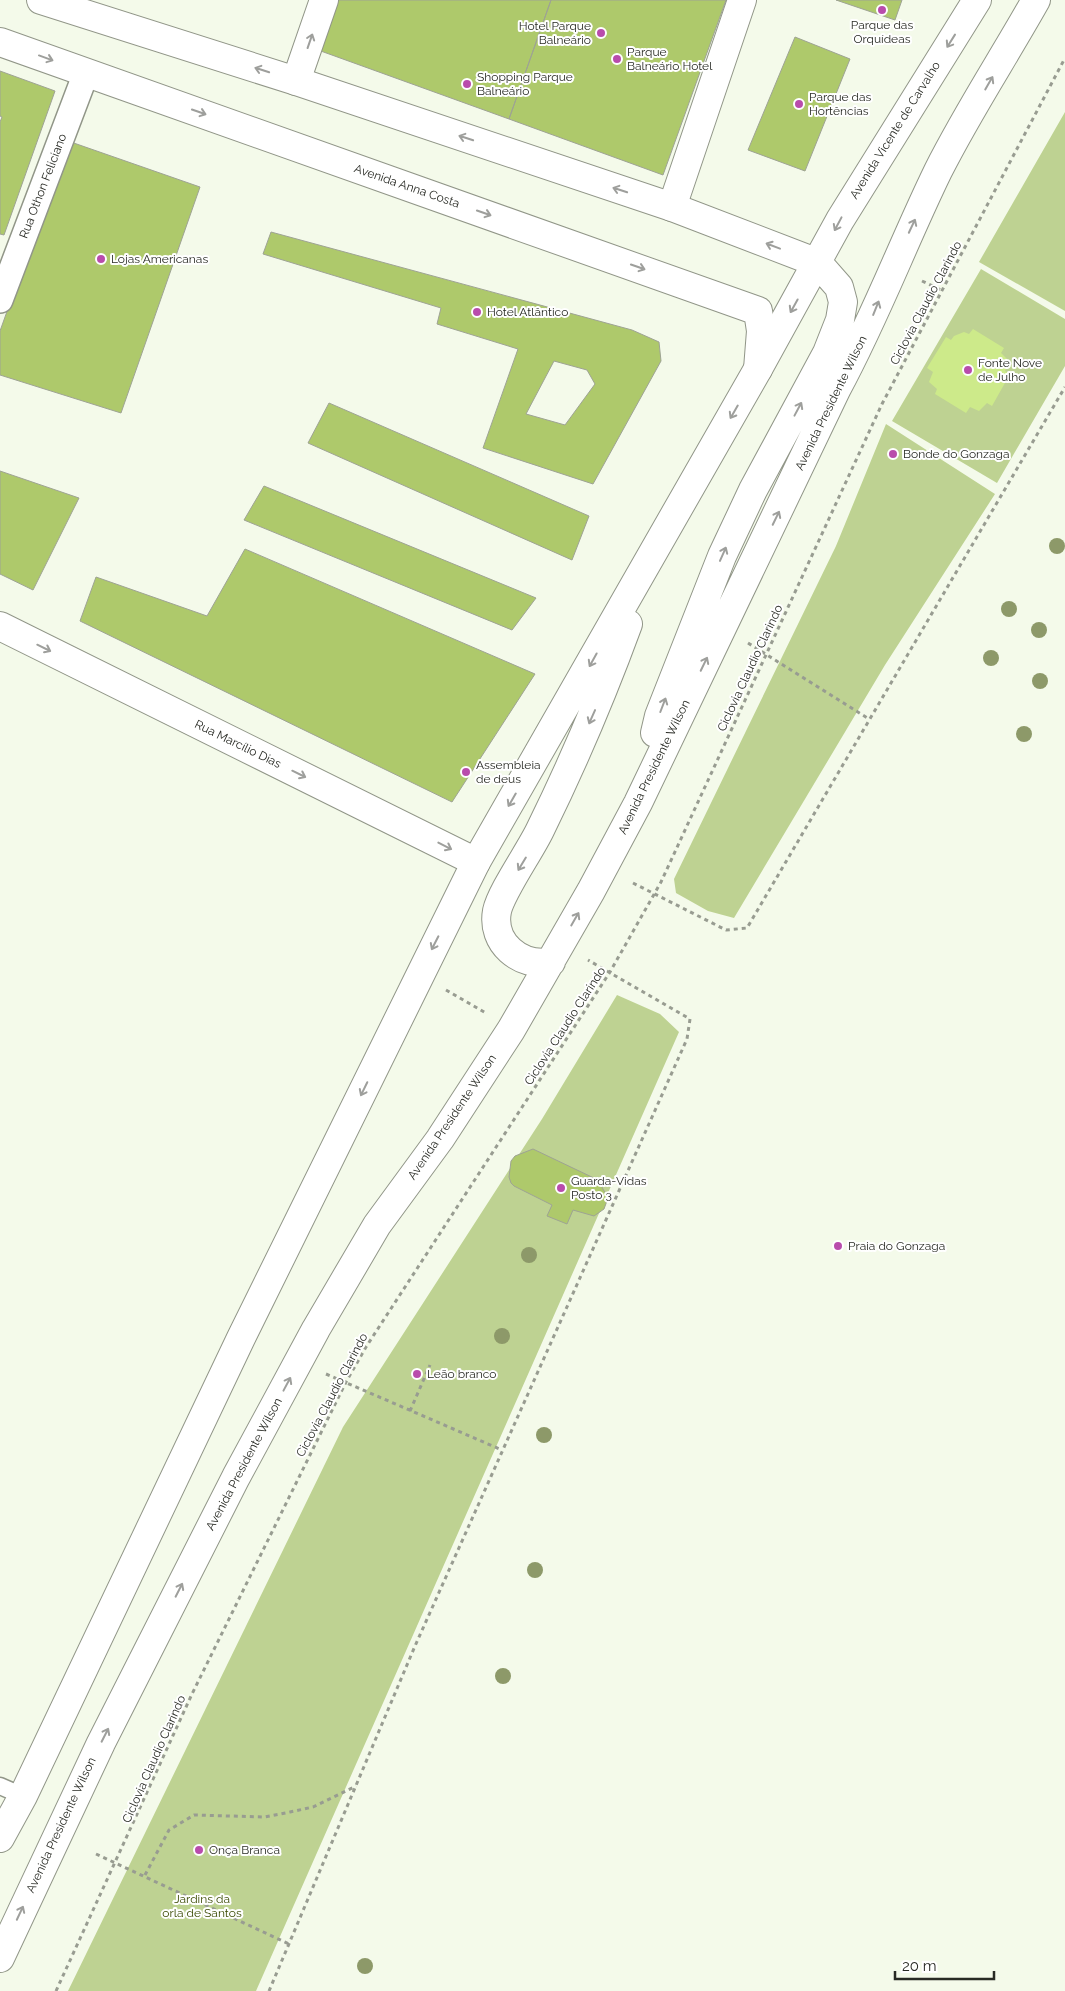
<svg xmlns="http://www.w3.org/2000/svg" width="1065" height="1991" font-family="Raleway,sans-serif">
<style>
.green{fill:#bed292}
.water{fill:#cdea8a}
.building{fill:#aec96b;stroke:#9ea394;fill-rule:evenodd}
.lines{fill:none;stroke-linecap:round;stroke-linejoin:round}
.service-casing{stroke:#919688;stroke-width:19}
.pedestrian-casing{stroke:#919688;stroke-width:28}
.minor-casing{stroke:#919688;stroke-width:30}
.secondary-casing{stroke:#919688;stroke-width:30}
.primary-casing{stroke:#919688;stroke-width:30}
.path{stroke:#989c91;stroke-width:3;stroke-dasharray:4 4;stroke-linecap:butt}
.service{stroke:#fff;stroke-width:16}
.pedestrian{stroke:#fff;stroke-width:25}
.minor{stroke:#fff;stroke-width:28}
.secondary{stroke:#fff;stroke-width:28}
.primary{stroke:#fff;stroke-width:28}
.tree{fill:#8d9969}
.oneway{stroke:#9e9f9c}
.poi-dot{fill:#b94cac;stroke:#fff;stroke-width:2}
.labels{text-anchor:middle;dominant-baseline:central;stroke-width:4;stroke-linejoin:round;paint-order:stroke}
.poi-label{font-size:12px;fill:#282a24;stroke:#fff;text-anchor:start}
.street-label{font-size:12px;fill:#282a24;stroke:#fff}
.park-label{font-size:12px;fill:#394900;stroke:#fff}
</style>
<rect width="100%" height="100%" fill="#f4faea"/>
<path class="green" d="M1065,112V311L979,262Z
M981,269L1065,319V366L997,483L892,421Z
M886,424L995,494L885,665L734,918L708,911L676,893L674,879L836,546Z
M617,995L660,1014L679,1032L256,1991H68L343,1427L542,1119Z"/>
<path class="water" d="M973,329L1004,348L1001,353L1009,361L1005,371L1010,374L992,406L987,403L979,411L970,407L966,413L935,394L937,389L929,382L933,372L927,368L946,337L951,340L954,336L964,332L969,334Z"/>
<path class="building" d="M335,0H551L509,119L318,50Z
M551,0H726L663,175L509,119Z
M836,0H902L895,20Z
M795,37L850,59L805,171L748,150Z
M0,71L55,91L4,235L0,234V122L2,117L0,116Z
M68,141L200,187L121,413L0,375V331Z
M271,232L632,330L659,342L661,361L593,484L483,448L518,349L437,324L441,308L263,254ZM554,361L587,370L595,384L565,425L526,414Z
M329,403L589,516L572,560L308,443Z
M0,471L79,498L33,590L0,574Z
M264,486L536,598L512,630L244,520Z
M245,549L535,674L452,802L80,621L96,577L207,616Z
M533,1149L598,1180L608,1198L604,1209L594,1216L573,1210L567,1224L547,1216L552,1205L514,1186L511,1183L509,1177L511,1161L515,1156Z"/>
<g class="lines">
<defs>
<path id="service" d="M0,1786L23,1796"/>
<path id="pedestrian" d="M0,300L86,73"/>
<path id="minor" d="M296,81L324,0
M672,207L742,0
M0,626L476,862"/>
<path id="secondary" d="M41,0L296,81L672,207L818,263
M0,42L758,311L761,331L758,369"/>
<path id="primary" d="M655,733L659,716L722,556L753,490L827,353L840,320L843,302L839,287L818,263
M551,962C520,967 491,943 497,911C501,892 530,851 540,830C573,763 602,695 628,624
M0,1838L23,1796L241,1338L476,862L758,369L840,220L977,0
M0,1958L101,1743L236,1477L316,1329L377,1225L440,1139L511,1030L591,891L638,803L837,388C875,318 903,243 938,171C967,113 1004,57 1036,0"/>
</defs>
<use href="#service" class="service-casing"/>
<use href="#pedestrian" class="pedestrian-casing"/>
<use href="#minor" class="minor-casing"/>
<use href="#secondary" class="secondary-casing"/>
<use href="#primary" class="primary-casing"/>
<path class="path" d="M922,281L943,291
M748,643L869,719
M633,883L726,930L747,928L1065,387
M446,990L486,1013
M326,1374L502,1450
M410,1411L430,1365
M96,1854L289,1944
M145,1875L169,1830L194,1815L265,1817L290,1812L313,1807L356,1786
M56,1991L192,1694L346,1382L366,1347L610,972L661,882L882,404L1065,58
M269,1991L415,1646L687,1039L690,1019L588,960"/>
<use href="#service" class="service"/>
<use href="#pedestrian" class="pedestrian"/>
<use href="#minor" class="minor"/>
<use href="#secondary" class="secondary"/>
<use href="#primary" class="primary"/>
</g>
<g class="tree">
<circle cx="1057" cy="546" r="8"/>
<circle cx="1009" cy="609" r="8"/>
<circle cx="1039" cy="630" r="8"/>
<circle cx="991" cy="658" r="8"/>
<circle cx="1040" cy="681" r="8"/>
<circle cx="1024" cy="734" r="8"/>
<circle cx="529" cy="1255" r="8"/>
<circle cx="502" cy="1336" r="8"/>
<circle cx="544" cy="1435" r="8"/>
<circle cx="535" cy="1570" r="8"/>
<circle cx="503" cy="1676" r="8"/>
<circle cx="365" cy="1966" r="8"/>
</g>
<defs><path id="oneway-shaft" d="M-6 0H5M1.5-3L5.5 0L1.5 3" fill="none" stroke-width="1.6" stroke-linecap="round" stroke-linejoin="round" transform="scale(1.25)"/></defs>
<g class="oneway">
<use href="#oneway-shaft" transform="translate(310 41) rotate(-71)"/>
<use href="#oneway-shaft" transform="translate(951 41) rotate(122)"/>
<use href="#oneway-shaft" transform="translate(46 58) rotate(20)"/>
<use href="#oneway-shaft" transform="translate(262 70) rotate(-162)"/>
<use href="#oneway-shaft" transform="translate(989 83) rotate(-60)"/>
<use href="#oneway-shaft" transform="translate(199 112) rotate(19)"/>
<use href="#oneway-shaft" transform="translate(466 138) rotate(-162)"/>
<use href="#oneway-shaft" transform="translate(620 190) rotate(-162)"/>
<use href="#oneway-shaft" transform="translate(484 213) rotate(19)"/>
<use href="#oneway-shaft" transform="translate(838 224) rotate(118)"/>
<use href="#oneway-shaft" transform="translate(912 226) rotate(-65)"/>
<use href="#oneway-shaft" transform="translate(773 246) rotate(-159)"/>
<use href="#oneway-shaft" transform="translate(638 267) rotate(19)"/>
<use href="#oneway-shaft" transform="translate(794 306) rotate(119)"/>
<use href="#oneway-shaft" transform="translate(876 308) rotate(-68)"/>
<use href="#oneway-shaft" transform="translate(798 409) rotate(-62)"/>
<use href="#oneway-shaft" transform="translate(734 412) rotate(120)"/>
<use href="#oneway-shaft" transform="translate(776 518) rotate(-64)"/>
<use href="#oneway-shaft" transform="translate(723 554) rotate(-66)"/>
<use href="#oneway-shaft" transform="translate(44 648) rotate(26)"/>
<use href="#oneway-shaft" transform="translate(593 660) rotate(119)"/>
<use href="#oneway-shaft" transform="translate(704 664) rotate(-64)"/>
<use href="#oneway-shaft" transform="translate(663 705) rotate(-69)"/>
<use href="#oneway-shaft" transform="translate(592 717) rotate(114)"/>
<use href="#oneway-shaft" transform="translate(299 774) rotate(26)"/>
<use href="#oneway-shaft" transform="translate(512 800) rotate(120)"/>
<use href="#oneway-shaft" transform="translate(445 846) rotate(27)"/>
<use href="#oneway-shaft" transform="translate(522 864) rotate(121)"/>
<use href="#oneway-shaft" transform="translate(575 919) rotate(-60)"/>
<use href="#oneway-shaft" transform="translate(435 943) rotate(117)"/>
<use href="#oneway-shaft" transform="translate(364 1089) rotate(116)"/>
<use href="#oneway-shaft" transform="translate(287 1384) rotate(-62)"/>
<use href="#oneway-shaft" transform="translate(179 1590) rotate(-63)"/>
<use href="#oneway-shaft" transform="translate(105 1735) rotate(-63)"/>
<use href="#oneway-shaft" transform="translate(20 1913) rotate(-65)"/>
</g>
<g class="poi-dot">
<circle cx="882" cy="10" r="5"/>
<circle cx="601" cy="33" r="5"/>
<circle cx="617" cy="59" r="5"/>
<circle cx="467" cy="84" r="5"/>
<circle cx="799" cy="104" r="5"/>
<circle cx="101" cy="259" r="5"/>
<circle cx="477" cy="312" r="5"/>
<circle cx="968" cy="370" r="5"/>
<circle cx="893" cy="454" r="5"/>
<circle cx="466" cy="772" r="5"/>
<circle cx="561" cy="1188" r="5"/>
<circle cx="838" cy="1246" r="5"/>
<circle cx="417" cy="1374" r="5"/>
<circle cx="199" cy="1850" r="5"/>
</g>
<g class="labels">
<g class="poi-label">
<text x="882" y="25" text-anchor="middle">Parque das<tspan x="882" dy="14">Orquídeas</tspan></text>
<text x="591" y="26" text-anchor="end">Hotel Parque<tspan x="591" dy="14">Balneário</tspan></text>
<text x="627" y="52">Parque<tspan x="627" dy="14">Balneário Hotel</tspan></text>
<text x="477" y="77">Shopping Parque<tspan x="477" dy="14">Balneário</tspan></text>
<text x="809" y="97">Parque das<tspan x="809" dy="14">Hortências</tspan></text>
<text x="111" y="259">Lojas Americanas</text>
<text x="487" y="312">Hotel Atlântico</text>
<text x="978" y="363">Fonte Nove<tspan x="978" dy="14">de Julho</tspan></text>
<text x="903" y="454">Bonde do Gonzaga</text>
<text x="476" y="765">Assembleia<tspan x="476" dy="14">de deus</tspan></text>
<text x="571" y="1181">Guarda-Vidas<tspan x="571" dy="14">Posto 3</tspan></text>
<text x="848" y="1246">Praia do Gonzaga</text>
<text x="427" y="1374">Leão branco</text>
<text x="209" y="1850">Onça Branca</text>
</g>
<g class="street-label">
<text transform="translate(895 130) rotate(-58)">Avenida Vicente de Carvalho</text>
<text transform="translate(43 186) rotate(-69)">Rua Othon Feliciano</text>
<text transform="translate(407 186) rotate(19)">Avenida Anna Costa</text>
<text transform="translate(926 303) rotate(-62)">Ciclovia Claudio Clarindo</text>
<text transform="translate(831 403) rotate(-64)">Avenida Presidente Wilson</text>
<text transform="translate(750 668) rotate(-65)">Ciclovia Claudio Clarindo</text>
<text transform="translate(238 744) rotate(26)">Rua Marcílio Dias</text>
<text transform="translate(654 767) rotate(-64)">Avenida Presidente Wilson</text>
<text transform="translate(565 1026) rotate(-57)">Ciclovia Claudio Clarindo</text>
<text transform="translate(452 1117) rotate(-56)">Avenida Presidente Wilson</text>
<text transform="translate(332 1395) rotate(-62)">Ciclovia Claudio Clarindo</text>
<text transform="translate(244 1464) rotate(-62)">Avenida Presidente Wilson</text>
<text transform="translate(154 1759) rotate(-66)">Ciclovia Claudio Clarindo</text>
<text transform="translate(61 1825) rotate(-65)">Avenida Presidente Wilson</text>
</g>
<g class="park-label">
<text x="202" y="1899">Jardins da<tspan x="202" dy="14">orla de Santos</tspan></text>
</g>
</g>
<path d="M895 1971v8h99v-8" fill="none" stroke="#282a24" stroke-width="2.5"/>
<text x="902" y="1971" font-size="15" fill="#282a24" stroke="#ffffff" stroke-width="4" paint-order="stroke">20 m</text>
</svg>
